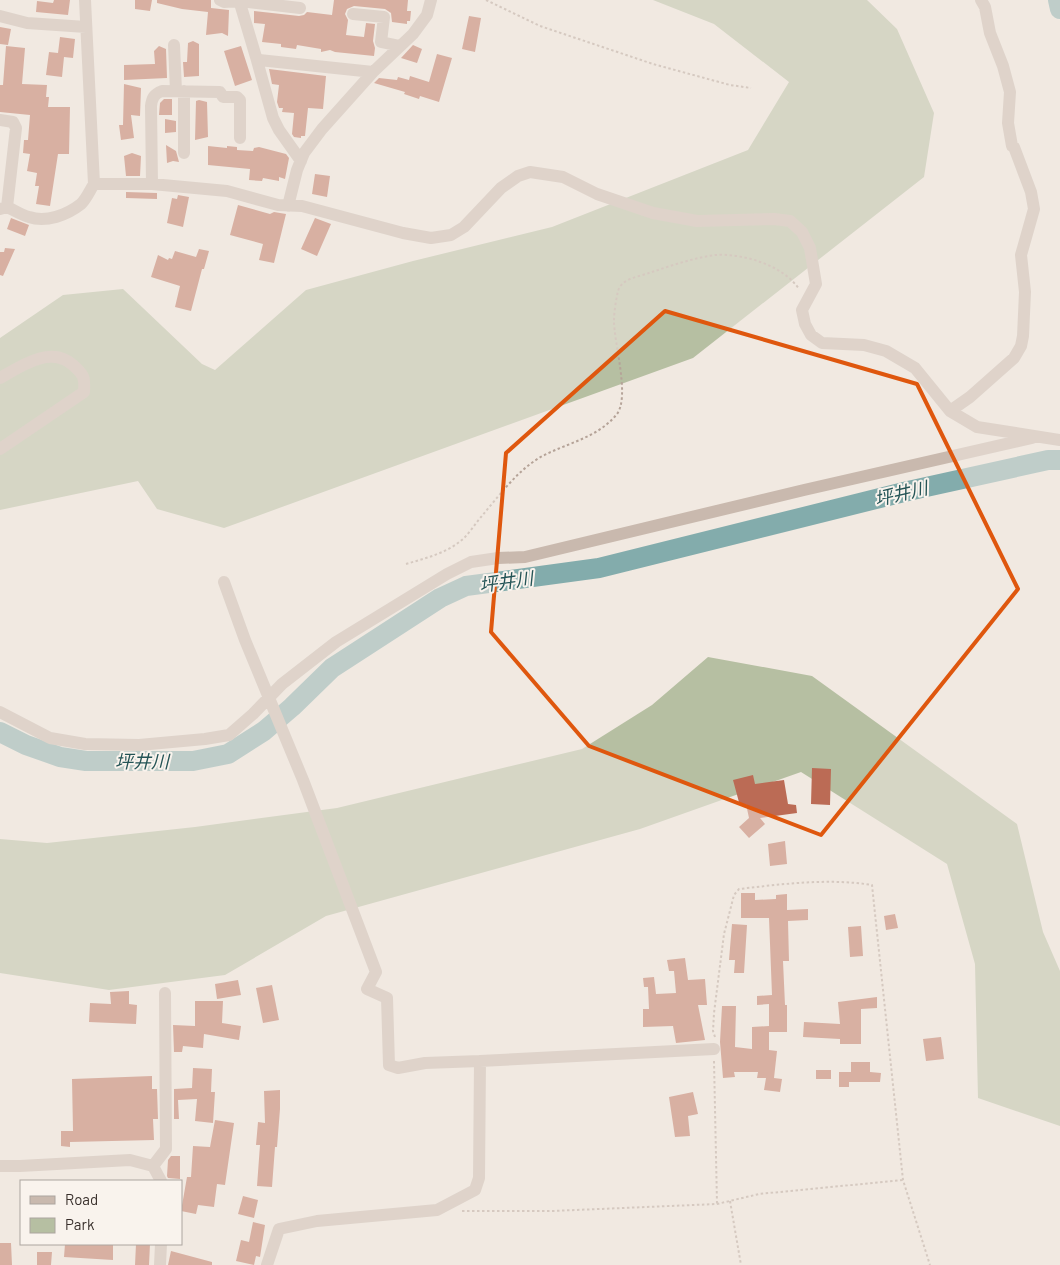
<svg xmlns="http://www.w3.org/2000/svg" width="1060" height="1265" font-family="Barlow,'Noto Sans JP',sans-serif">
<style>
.green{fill:#b6bfa2}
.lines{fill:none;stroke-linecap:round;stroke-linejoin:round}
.river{stroke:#83acac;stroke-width:20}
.building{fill:#bb6b55}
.path{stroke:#b5a398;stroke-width:2;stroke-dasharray:2.5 2.5;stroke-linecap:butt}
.minor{stroke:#c9b9ae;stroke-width:12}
.marked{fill:none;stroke:#df570e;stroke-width:4;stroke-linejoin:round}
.labels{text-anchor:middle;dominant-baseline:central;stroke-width:4;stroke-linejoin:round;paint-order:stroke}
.water-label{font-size:18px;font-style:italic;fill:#245456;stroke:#f9f3ed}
</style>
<rect width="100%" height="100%" fill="#f1e9e1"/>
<path class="green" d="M653,0H867L897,29L934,113L924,177L693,358L224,528L157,509L138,481L0,510V338L63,295L123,289L202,364L215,370L306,290L413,261L552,227L748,150L789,82L714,24Z
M708,657L812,676L1017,824L1043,932L1060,971V1126L978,1098L975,964L947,864L801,772L640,829L326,916L225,975L109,990L0,973V839L47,843L195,827L337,808L582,749L652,705Z"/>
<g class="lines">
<path class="river" d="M1058,0L1060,9
M0,732L26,745L60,757L86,761H193L228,754L264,731L292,707L332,668L440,598L466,586L599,568L908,491L1048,460H1060"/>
</g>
<path class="building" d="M54,0H70L68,15L36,12L37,1L53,3Z
M135,0H152L150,11L135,9Z
M157,0H211V8L229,10L228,36L222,33L206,35L208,12L182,9L157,3Z
M334,0H408L407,11H411L410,21H407V24L392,22L391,13L385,9L354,6L347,9L345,14L348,20L346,35L364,37L366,23L375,24L373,41L375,48L374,56L335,52L330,50L321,52V49L297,45L296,49L281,47V44L262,42L265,24L254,23V11L299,16L304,15L307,12L332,15Z
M469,16L481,18L475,52L462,49Z
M0,27L11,29L8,45L0,44Z
M60,37L75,39L73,58L64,57L62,77L46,75L49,52L58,53Z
M193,41L199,44V76L184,77L183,62H187L188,43Z
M413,45L422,49L417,63L401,58Z
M6,46L25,48L22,84L47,85L46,97H49L48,107H70L69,154H58L50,206L36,204L39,186H35L37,173L27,171L30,154L23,153L24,140H28L30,115L0,112V85H3Z
M159,46L166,49L167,78L124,80V65L155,64L154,51Z
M241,46L252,80L235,86L224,51Z
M437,54L452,58L439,102L420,96L419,99L404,94L405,92L374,83L379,78L397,80L398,77L409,80L410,76L429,82Z
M269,69L326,76L323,109L308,108L305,136H301V138L294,137L292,134L294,113L282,112L283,108H279L277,102L279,85L272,84Z
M124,84L141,88L140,116L131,115L134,138L121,140L119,125H123Z
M164,99H172V115H159L160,103Z
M199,100L207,102L208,137L195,140L196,101Z
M165,119L176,121V132L165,133Z
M166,145L176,151L179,162L173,161L167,163Z
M208,146L227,148V146L237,147V150L253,151L254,148L259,147L286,154L289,158L285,179L279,177V181L263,178L262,181L249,180L250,169L208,165Z
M132,153L141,156L140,176H126L124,156Z
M315,174L330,176L327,197L312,194Z
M126,192L157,193V199L126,198Z
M178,195L189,197L183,227L167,223L172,198L177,199Z
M238,205L270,214L274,212L286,214L274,263L259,260L263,244L230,235Z
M11,218L29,225L25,236L7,229Z
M315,218L331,224L317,256L301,249Z
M5,248L15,249L3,276L0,275V252H4Z
M199,249L209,251L204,269H202L191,311L175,307L180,286L151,277L158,255L168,260L169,258L172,259L175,251L196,257Z
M812,768L831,769L830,805L811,804Z
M753,775L755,784L784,780L788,804L796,805L797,813L760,818L765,824L749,838L739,827L749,818L746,804L740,806L733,780Z
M785,841L787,864L770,866L768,844Z
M741,893H755V900L776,899V895L787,894V910L808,909V920L788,921L789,961H783L785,1005H787V1032H769V1050L777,1051L774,1078L782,1079L780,1092L764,1090L766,1078H757L758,1072H734L735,1077L723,1078L720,1042L722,1006H736L735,1047L752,1049V1027L769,1026V1031V1004L757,1005V996L772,995L769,918H741Z
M895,914L898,928L886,930L884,916Z
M732,924L747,925L744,973H734L735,960H729Z
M861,926L863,956L850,957L848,927Z
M685,958L688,980L705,979L707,1005H698L705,1040L676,1043L673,1026L643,1027V1009H649L648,987H644L643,978L654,977L656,994L676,993L674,971H669L667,960Z
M238,980L241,995L217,999L215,984Z
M272,985L279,1020L263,1023L256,988Z
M129,991V1004L137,1005L136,1024L89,1022L90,1003L111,1004L110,992Z
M877,997V1008L861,1009V1044H840V1039L803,1037L804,1022L840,1024L838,1002Z
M195,1001H223L222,1023L241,1026L239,1040L204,1034L203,1048L183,1046L182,1052H174L173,1025L195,1026Z
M941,1037L944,1059L926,1061L923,1039Z
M851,1062H870V1072L881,1073L880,1082H849V1087H839V1072H851Z
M193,1068L212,1069L211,1092H215L213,1123L195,1121L197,1099L178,1100L179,1119H174V1089L192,1088Z
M816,1070H831V1079H816Z
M152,1076V1089H157L158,1119H153L154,1140L70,1142V1147L61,1146V1131H73L72,1079Z
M280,1090V1109L277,1147H275L272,1187L257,1186L260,1145H256L258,1122L265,1123L264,1091Z
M693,1092L698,1114L688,1116L690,1136L675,1137L669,1097Z
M215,1120L234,1123L225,1185L217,1184L214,1207L198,1205L196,1214L181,1211L187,1177H191L193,1146L210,1147Z
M171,1156H180V1179L168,1178L167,1176L168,1160Z
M243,1196L258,1200L254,1218L238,1214Z
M253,1222L265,1225L260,1257L256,1256L254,1265L236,1261L241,1240L249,1242Z
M0,1243H11L12,1265H0Z
M65,1244L91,1245L92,1244H113V1260L64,1257Z
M136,1244H150L149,1265H135Z
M171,1251L212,1262V1265H168Z
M37,1252H52L51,1265H37Z"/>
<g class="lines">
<path class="path" d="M486,0L540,26L653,64L730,85L751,88
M406,564C426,558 448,553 464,538C470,532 475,524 481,517C498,497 516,472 539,458C565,443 597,439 617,414C630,396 614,343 614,321C614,312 616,300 618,291C622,278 638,277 649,273C670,266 693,258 715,255C742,253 783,265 799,289
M715,1037L713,1031L714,1013L724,934L734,895L739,889C783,884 828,878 872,885L903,1180L930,1265
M714,1061L717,1204
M730,1201L741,1265
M462,1211H552L717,1204L759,1194L903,1180"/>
<path class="minor" d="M220,0L224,2L240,1L300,8
M239,0L256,57L259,60L373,72
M353,14L384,17L381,42L400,46
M0,16L27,23L86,27
M174,45L176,91
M256,57L273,118L279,130L301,161
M184,91V153
M0,120L13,122L16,128L7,207
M94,184H152L227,191L278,205L302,206L403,233L431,238L451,235L464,227L501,188L518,176L530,172L563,177L597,194L653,213L697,221L774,219L790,221L802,232L810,248L816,284L802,310L805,324L811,335L822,343L864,345L886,351L915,368L950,411L977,427L1060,440
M152,184L151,106C152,98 154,94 162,91L220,92L223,97H237L240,100V138
M288,206L297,170L304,153L322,129L373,72L413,34L427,15L431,0
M0,209L7,207C14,210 21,215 29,217C46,223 67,215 81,204C87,198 90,190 94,184L85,0
M0,378C21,366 51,345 73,365C84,375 85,377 84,392L0,449
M950,411L970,397L1014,358L1021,346L1023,336L1025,292L1021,255L1034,209L1031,192L1014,147L1012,146L1008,123L1010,92L1003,66L990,33L985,7L981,0
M224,582L245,640L303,780L376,972L367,989L387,998L389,1065L398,1068L425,1063L480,1061
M0,712L50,738L85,744L139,745L205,739L229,735L253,714L282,684L336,642L447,574L471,562L498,558L525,557L804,490L1032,438
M0,1166H20L130,1160L153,1166L161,1181
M153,1166L166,1149L165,993
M160,1265L161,1244
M267,1265L279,1229L317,1221L437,1210L475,1190L479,1178L480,1061L714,1049"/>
</g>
<path d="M0 0H1060V1265H0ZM665,311L917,384L1018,589L821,835L589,746L491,632L506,453Z" fill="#f1e9e1" fill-opacity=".55" fill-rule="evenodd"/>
<path class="marked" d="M665,311L917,384L1018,589L821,835L589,746L491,632L506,453Z"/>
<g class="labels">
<g class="water-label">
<text transform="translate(901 493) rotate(-13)">坪井川</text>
<text transform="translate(506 581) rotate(-8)">坪井川</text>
<text x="142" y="761">坪井川</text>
</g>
</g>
<rect x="20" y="1180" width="162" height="65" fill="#f9f3ed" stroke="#aca59f"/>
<rect x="30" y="1196" width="25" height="8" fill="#c9b9ae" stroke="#aca59f"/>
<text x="65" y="1205" font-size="15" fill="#382f2b">Road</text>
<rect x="30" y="1218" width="25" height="15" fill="#b6bfa2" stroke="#aca59f"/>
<text x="65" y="1230" font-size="15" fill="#382f2b">Park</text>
</svg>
